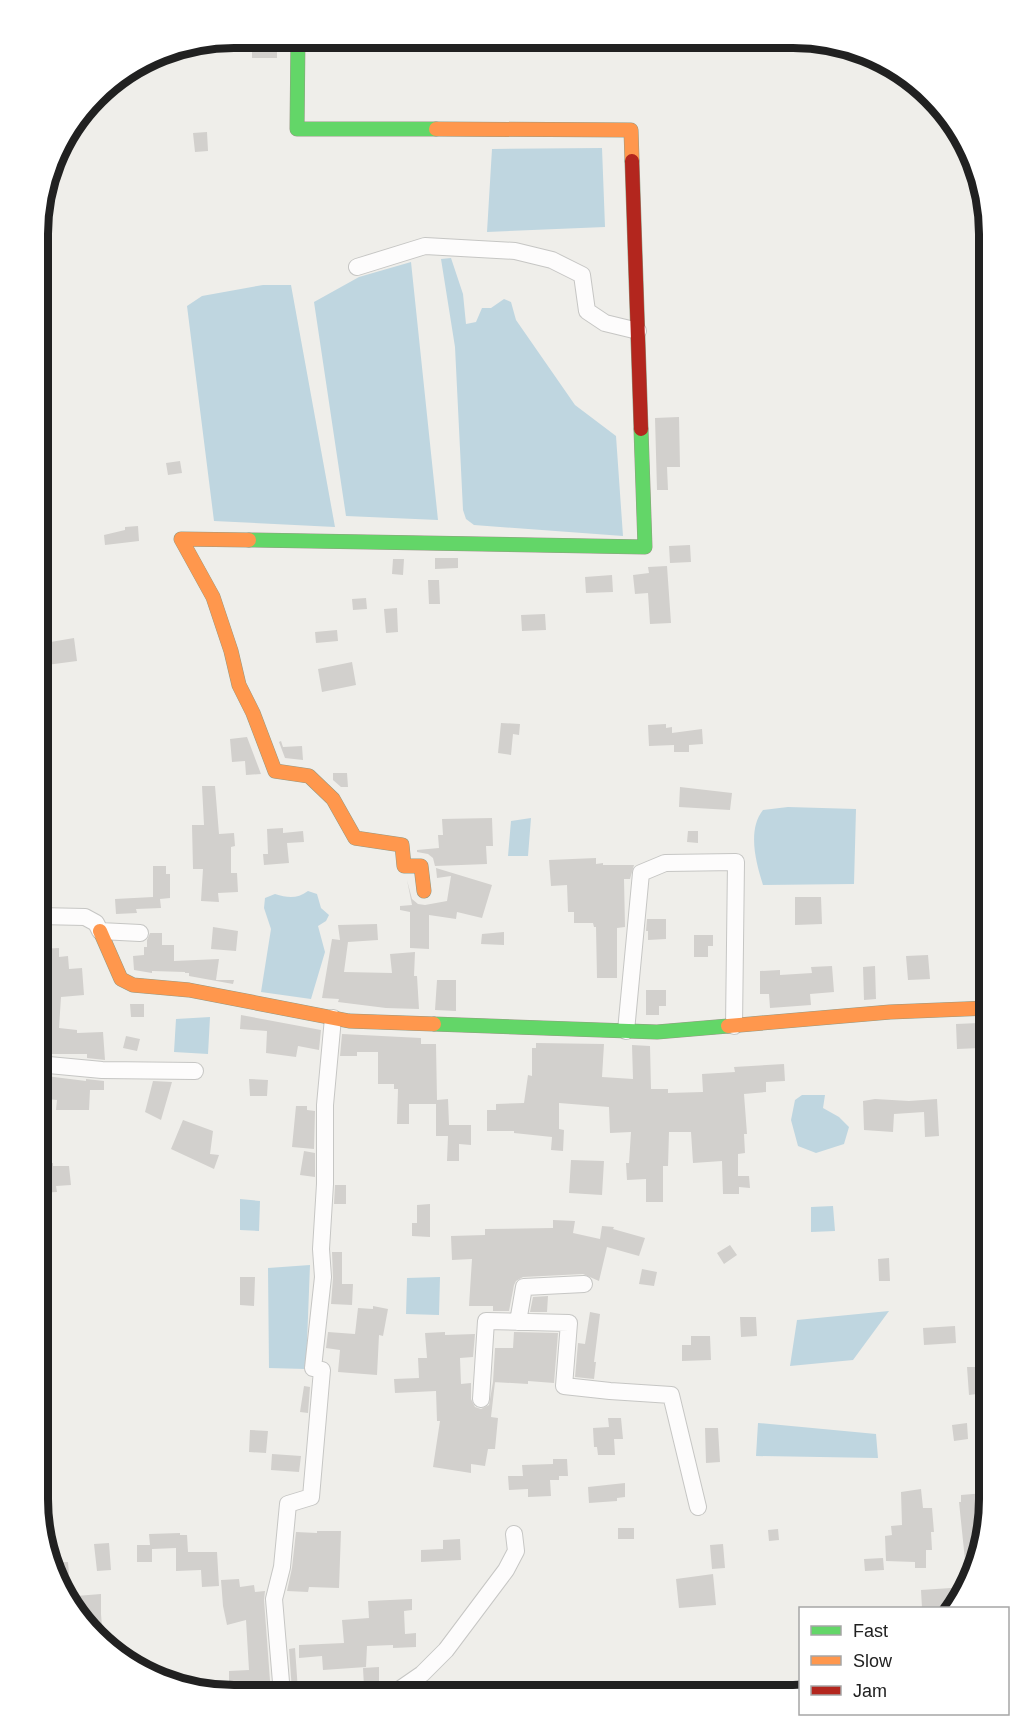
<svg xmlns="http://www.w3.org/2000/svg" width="1027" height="1733" font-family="Arial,sans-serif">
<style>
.water{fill:#bfd6e0}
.building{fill:#d2d0cd}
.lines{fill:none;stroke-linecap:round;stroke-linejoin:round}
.street-casing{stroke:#c6c6c4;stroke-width:18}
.fast-casing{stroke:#949982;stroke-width:15}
.slow-casing{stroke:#949982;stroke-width:15}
.jam-casing{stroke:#949982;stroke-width:15}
.street{stroke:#fdfcfc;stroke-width:16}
.fast{stroke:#63d668;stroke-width:14}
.slow{stroke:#ff974d;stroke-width:14}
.jam{stroke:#b3261e;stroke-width:14}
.rim{fill:none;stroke:#212121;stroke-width:8}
</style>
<rect width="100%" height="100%" fill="#efeeea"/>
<path class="water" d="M602,148L605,227L487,232L492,149Z
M451,258L463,294L466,324L476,322L482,308H491L504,299L511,302L516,320L575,405L616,436L623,536L474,525L466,519L463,510L455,347L441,259Z
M411,262L438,520L346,516L314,302L359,277Z
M263,285H291L335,527L214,521L187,306L202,296Z
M788,807L856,809L854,884L763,885C756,863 747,830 763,810Z
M531,818L528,856H508L511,821Z
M308,891L317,894L321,908L329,915L326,921L318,926L325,952L311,999L261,992L271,929L264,908L265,898L275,894C288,898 297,899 308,891Z
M210,1017L208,1054L174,1052L176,1019Z
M802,1095H825L823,1108L839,1117L849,1127L844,1144L816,1153L798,1146L791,1120L795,1100Z
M240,1199L260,1201L259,1231L240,1230Z
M833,1206L835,1231L811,1232V1207Z
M310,1265L306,1369L269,1368L268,1268Z
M440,1277L439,1315L406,1314L407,1278Z
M889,1311L853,1360L790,1366L797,1320Z
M758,1423L876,1434L878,1458L756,1456Z"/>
<path class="building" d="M252,38H277V58H252Z
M207,132L208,151L195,152L193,133Z
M679,417L680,467H667L668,490H657L655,418Z
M180,461L182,473L168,475L166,463Z
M138,526L139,541L105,545L104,535L125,530V527Z
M690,545L691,562L670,563L669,546Z
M435,558H458V568L435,569Z
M393,559H404L403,575L392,574Z
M667,566L671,623L650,624L648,593L635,594L633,575L649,573L648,567Z
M612,575L613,592L586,593L585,577Z
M428,580H439L440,604H429Z
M366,598L367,609L353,610L352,599Z
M397,608L398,632L386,633L384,609Z
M545,614L546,630L522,631L521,615Z
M337,630L338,641L316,643L315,632Z
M74,638L77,661L39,666V644Z
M352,662L356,685L322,692L318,669Z
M501,723L520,724L519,735L513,734L511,755L498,753Z
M666,724V728L672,727V733L702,729L703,744L689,745V752H674V745L649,746L648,725Z
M247,737L261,774L246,775L245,761L232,762L230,739Z
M281,741L283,747L302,746L303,760L285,758L279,742Z
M333,773H347L348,787H341L333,780Z
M202,786H215L219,834L234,833L235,846L231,847V873H237L238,892L218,893L219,902L201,901L203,869H193L192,825H204Z
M680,787L732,793L730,810L679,807Z
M492,818L493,846H486L487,864L435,866L433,858L428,854L417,852V850L439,848L438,835H443L442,819Z
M283,828V833L303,831L304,842L287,843L289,863L264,865L263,854H268L267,829Z
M688,831H698V843L687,842Z
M596,858V864L603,863V865H634L630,879H624L625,927L617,928V978H597L596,927H594L593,923H574V912H568L567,885L551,886L549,860Z
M153,866H166V874H170V898L160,899L161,908L136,909L137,913L116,914L115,899L153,897Z
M436,868L492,885L482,918L457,912L456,919L429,915V949L410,948V912L400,910V906L412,905L407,880L412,899L418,904L425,905L447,901L451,876L437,878Z
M795,897H821L822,924L795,925Z
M647,919H666V939L648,940V931H646Z
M377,924L378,940L348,942L344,972L392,973L390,954L415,952L414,976H417L419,1009L386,1008L338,1002L339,999L322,998L332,939L340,940L338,925Z
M213,927L238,931L236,951L211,949Z
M504,932V945L481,944L482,934Z
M150,933H162V945H174V961L219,959L216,980H234L233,984L189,976V973H185V972L152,971V973L134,970L133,956L144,955V947H147V940Z
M694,935H713V946H708V957H694Z
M59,948V957L68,956L69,969L82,968L84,995L61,997L59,1028L77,1030V1033L103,1032L105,1060L87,1058V1054H38V949Z
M928,955L930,979L908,980L906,956Z
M832,966L834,992L810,994L811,1005L770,1008L769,994H760V971L780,970V975L812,973L811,967Z
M875,966L876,999L864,1000L863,967Z
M437,980H456V1011L435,1010Z
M646,990H666V1006H659V1015H646Z
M130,1004H144V1017H131Z
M241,1015L321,1030L319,1050L298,1046L296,1057L266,1053L267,1031L240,1029Z
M979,1023L980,1048L957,1049L956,1024Z
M342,1034L421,1038V1044H436L437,1100L448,1099L449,1125H471V1145L459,1144V1161H447L448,1136H436V1104H409V1124H397L398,1089H394V1084H378V1052H357V1056H340Z
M126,1036L140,1039L137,1051L123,1048Z
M536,1043L604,1044L602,1077L633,1079L632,1045L650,1046L651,1089H668V1093L703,1092L702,1074L735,1072L734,1067L784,1064L785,1081L766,1082V1092L744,1094L747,1134H744L745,1153L738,1154V1176H749L750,1188L739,1187V1194H723L722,1161L693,1163L691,1132H669L668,1166H663V1202H646V1179L627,1180L626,1163H629L631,1132L610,1133L609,1107L559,1103V1129L564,1130L563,1151L551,1150L552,1137L514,1133V1131H487V1110H496V1104L524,1103L528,1075L532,1076V1048H536Z
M38,1075L86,1081V1079L104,1081V1090H90L89,1110H56L57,1100L38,1098Z
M249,1079L268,1080L267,1096H250Z
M153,1081L172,1082L161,1120L145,1112Z
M875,1099L909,1101L937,1099L939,1136L925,1137L924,1112L894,1114L893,1132L864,1130L863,1101Z
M296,1106H307V1110L315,1111L314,1149L292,1147Z
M183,1120L213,1131L210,1154L219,1155L214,1169L171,1149Z
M304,1151L315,1153V1177L300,1175Z
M571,1160L604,1161L602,1195L569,1193Z
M38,1163H53V1166H69L71,1185L56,1186L57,1192L38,1193Z
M335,1185H346V1204H334Z
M430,1204V1237L412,1236V1223H417V1205Z
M553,1220L575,1221L573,1233L600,1239L602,1226L614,1227L613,1229L645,1238L639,1256L607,1247L599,1281L583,1274L523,1277L516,1281L514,1285L509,1311H493V1306H469L472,1259L452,1260L451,1236L485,1235V1229L553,1228Z
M730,1245L737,1255L724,1264L717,1253Z
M332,1252H342V1284H353L352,1305L331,1304L333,1278Z
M889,1258L890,1281H879L878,1259Z
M642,1269L657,1272L654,1286L639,1284Z
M240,1277H255L254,1306L240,1305Z
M548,1296L547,1312H530L533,1297Z
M373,1306L388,1309L383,1336L379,1335L377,1375L338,1372L340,1350L326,1348L328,1332L355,1334L358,1308L373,1309Z
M590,1312L600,1314L594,1362H596L594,1379L575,1377L578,1343L585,1344Z
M740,1317H756L757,1336L741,1337Z
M955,1326L956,1343L924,1345L923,1328Z
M445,1332V1335L475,1334L473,1357L460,1358L461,1384L471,1383V1399L475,1407L481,1409L489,1405L493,1382H495L491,1417L498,1418L495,1449H488L485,1466L471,1464V1473L433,1467L440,1421H437L436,1391L395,1393L394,1379L419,1378L418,1358H427L425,1333Z
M514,1332L558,1333L554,1383L528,1381V1384L493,1382L495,1348H513Z
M691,1336H710L711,1360L682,1361V1345H691Z
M967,1367H984L985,1393L969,1395Z
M304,1386L310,1387L308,1413L300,1412Z
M608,1418H621L623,1439H614L615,1455H598L597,1447H594L593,1428L609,1427Z
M967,1423L968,1439L954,1441L952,1425Z
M705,1428H718L720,1462L706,1463Z
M250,1430L268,1431L266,1453L249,1452Z
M272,1454L301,1456L299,1472L271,1470Z
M553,1459H567L568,1476H559V1480H550L551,1496L528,1497V1489L509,1490L508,1476H523L522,1465L553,1464Z
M625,1483V1497L617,1498V1501L589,1503L588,1487Z
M921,1489L923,1508H932L934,1532H931L932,1550H926V1568H915V1562L886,1561L885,1536L892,1535L891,1526L902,1525L901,1492Z
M985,1493L986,1527L979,1562L970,1579L969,1560H965L959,1502H961V1495Z
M618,1528H634V1539H618Z
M778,1529L779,1540L769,1541L768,1530Z
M317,1531H341L339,1588L309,1587L308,1592L287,1591L292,1568L296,1532L317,1533Z
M180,1533V1535H187L188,1552H217L219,1586L202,1587L201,1570L176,1571V1548L152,1549V1562H137V1545H150L149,1534Z
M460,1539L461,1560L421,1562V1550L443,1549V1540Z
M109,1543L111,1570L97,1571L94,1544Z
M723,1544L725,1568L712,1569L710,1545Z
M883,1558L884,1570L865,1571L864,1559Z
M68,1562L70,1588H63L52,1574L50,1563Z
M713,1574L716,1605L679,1608L676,1579Z
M239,1579L240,1587L254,1585L255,1592L265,1591L264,1600L271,1694H229V1671L249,1670L246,1620L227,1625L223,1606L221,1580Z
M966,1587L954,1608H922L921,1590Z
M101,1594V1614L103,1640L78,1608L76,1596Z
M412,1599V1610L404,1611L405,1634L416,1633V1647L393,1648V1645L367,1646L366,1667L323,1670L322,1656L299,1658V1645L344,1643L342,1620L369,1618L368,1601Z
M295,1648L298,1691H292L289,1649Z
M379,1667V1686L364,1687L363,1668Z"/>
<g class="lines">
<defs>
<path id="street" d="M357,267L425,246L515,251L552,260L582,275L587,311L605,323L638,331
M38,916L85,917L96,923L100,931L140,933
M626,1031L641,873L665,863L736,862L734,1026
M38,1064L102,1070L195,1071
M518,1322L524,1287L584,1284
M481,1399L486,1321L569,1323L564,1386L610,1391L671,1395L698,1507
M282,1694L274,1599L282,1567L288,1504L311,1497L322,1370L313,1368L323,1277L321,1249L325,1184V1105L333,1018
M393,1694L422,1674L446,1650L506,1570L516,1551L514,1534"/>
<path id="fast" d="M298,38L297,129H436
M249,540L645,547L641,429
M434,1024L657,1032L728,1026"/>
<path id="slow" d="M436,129L631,130L632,161
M249,540L181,539L213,597L231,651L239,685L253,713L275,771L309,776L333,799L355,838L402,845L404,866H421L424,891
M100,931L121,979L133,985L189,990L349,1021L434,1024
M728,1026L890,1012L989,1008"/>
<path id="jam" d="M632,161L641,429"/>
</defs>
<use href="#street" class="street-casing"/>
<use href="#fast" class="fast-casing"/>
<use href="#slow" class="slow-casing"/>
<use href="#jam" class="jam-casing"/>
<use href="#street" class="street"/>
<use href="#fast" class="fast"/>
<use href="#slow" class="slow"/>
<use href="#jam" class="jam"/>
</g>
<path d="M0 0H1027V1733H0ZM234 48H793A186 186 0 0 1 979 234V1499A186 186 0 0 1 793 1685H234A186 186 0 0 1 48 1499V234A186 186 0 0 1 234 48Z" fill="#fff" fill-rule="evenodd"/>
<path class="rim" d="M234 48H793A186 186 0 0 1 979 234V1499A186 186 0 0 1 793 1685H234A186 186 0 0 1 48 1499V234A186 186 0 0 1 234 48Z"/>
<rect x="799" y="1607" width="210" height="108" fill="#ffffff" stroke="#a6a6a6" stroke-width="1.5"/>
<rect x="811" y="1626" width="30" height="9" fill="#63d668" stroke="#a6a6a6" stroke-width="1.5"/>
<text x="853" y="1637" font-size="18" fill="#212121">Fast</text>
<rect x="811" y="1656" width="30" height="9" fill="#ff974d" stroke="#a6a6a6" stroke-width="1.5"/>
<text x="853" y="1667" font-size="18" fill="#212121">Slow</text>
<rect x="811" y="1686" width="30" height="9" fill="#b3261e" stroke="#a6a6a6" stroke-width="1.5"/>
<text x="853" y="1697" font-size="18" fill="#212121">Jam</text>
</svg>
